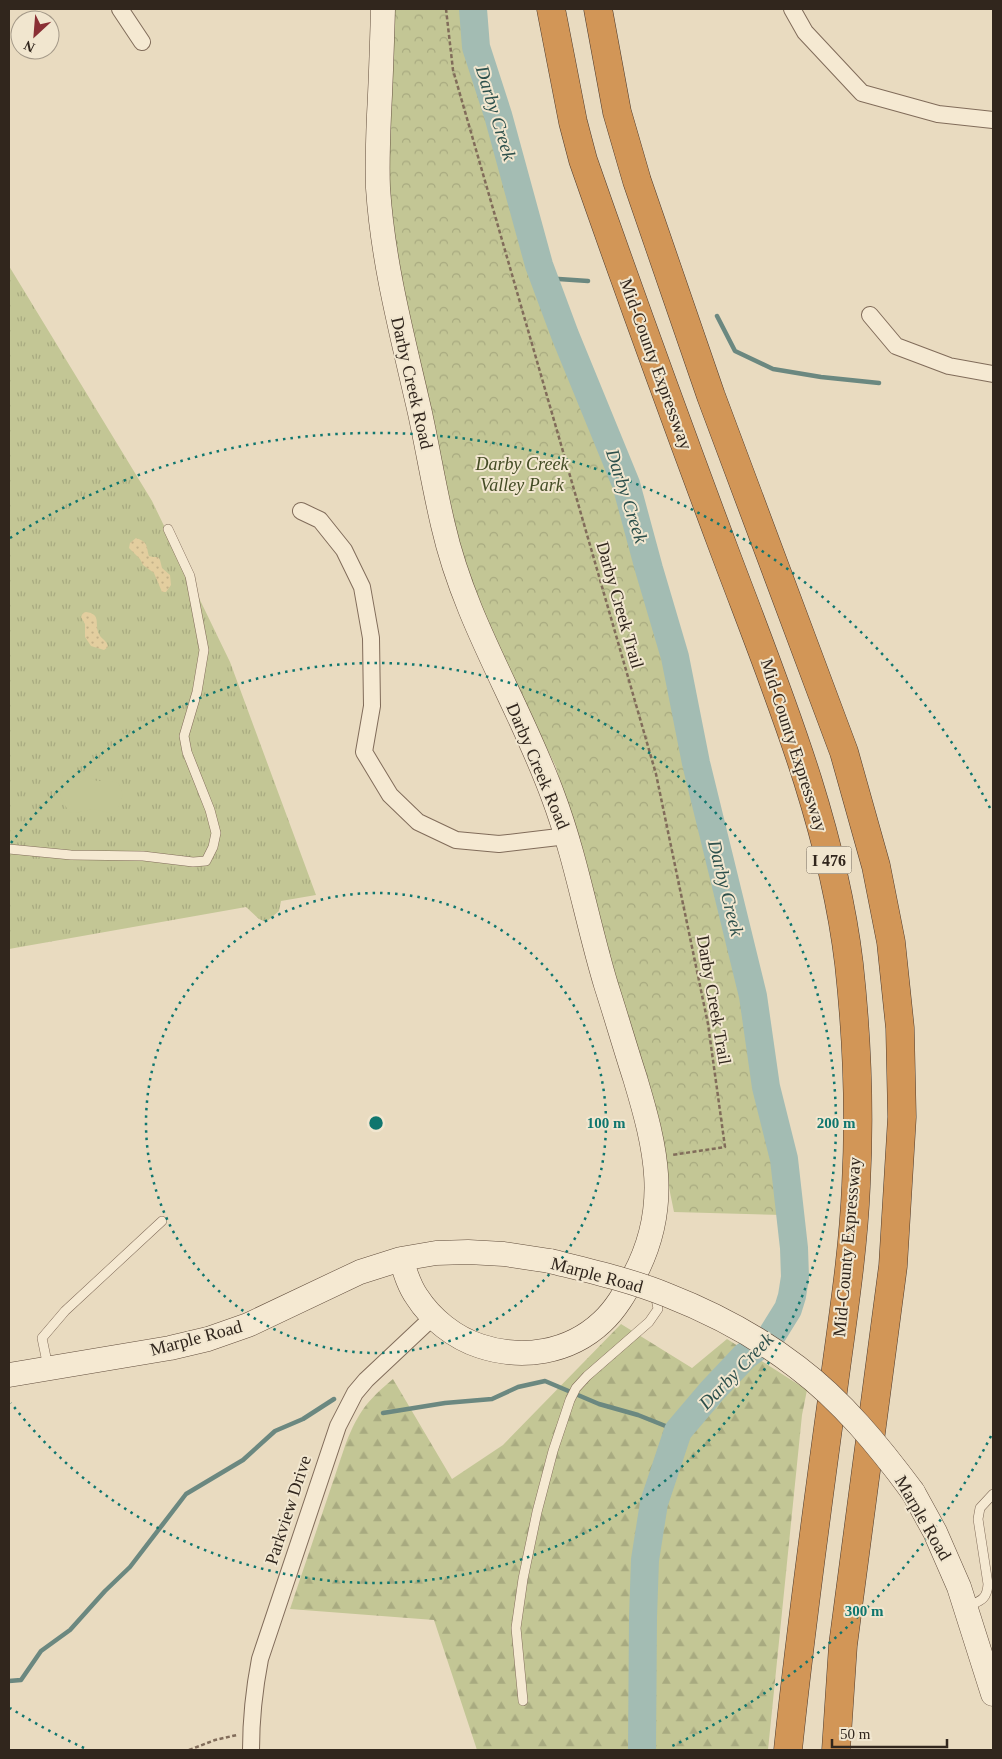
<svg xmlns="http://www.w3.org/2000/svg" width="1002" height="1759" font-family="'Times New Roman',serif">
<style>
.grass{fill:url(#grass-tufts)}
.forest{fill:url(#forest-firs)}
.sand{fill:url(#sand-dots)}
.park{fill:url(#park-crowns)}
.pitch{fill:#c3c695}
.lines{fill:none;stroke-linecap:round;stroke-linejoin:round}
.stream{stroke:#6b8880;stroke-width:4.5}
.river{stroke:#a3bcb3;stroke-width:28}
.lane-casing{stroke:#816c5a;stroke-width:10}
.street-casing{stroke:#816c5a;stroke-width:18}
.secondary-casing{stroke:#624e3d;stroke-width:25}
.highway-casing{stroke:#4e3b2e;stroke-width:29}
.path{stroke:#816c5a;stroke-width:2.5;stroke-dasharray:4 2.5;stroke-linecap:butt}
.lane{stroke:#f5e9d2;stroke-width:9}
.street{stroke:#f5e9d2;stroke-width:16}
.secondary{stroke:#f5e9d2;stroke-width:24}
.highway{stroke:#d29657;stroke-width:28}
.secondary-bridge-casing{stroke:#624e3d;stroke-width:25;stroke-linecap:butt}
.secondary-bridge{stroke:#f5e9d2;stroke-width:24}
.ring{fill:none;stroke:#0f766e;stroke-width:2.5;stroke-dasharray:2.5 5}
.labels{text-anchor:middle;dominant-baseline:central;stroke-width:4;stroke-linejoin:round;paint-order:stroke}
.shield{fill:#f1e6cf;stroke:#6b6052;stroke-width:1}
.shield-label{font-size:16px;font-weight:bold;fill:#31261d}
.street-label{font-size:18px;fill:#31261d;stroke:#f1e6cf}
.park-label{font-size:18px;font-style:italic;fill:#444c25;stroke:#f1e6cf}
.water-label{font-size:19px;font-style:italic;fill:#2d504c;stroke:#f1e6cf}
.centre{fill:#0f766e;stroke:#f1e6cf;stroke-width:2.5}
.ring-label{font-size:15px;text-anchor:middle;font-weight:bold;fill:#0f766e;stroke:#f1e6cf;stroke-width:4;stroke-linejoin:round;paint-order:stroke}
</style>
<defs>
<pattern id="grass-tufts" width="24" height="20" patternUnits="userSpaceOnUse" patternTransform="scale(1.25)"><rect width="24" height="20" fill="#c3c695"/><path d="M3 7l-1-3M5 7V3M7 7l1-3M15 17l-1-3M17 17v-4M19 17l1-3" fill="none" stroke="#a8aa80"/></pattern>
<pattern id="forest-firs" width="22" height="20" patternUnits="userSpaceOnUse" patternTransform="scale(1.25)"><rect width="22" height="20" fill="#c3c695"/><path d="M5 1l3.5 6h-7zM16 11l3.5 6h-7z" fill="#a8aa80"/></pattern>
<pattern id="sand-dots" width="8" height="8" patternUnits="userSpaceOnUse" patternTransform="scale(1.25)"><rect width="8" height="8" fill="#e3ce9f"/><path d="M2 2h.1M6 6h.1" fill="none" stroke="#c3b188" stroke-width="1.8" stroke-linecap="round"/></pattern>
<pattern id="park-crowns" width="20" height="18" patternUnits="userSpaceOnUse" patternTransform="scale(1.25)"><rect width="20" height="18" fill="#c3c695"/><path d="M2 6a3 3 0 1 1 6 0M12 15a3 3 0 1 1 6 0" fill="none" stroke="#a8aa80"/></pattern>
</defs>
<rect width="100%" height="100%" fill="#e9dbc0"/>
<path class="grass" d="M9,266L152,501L230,662L316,895L281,901L279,911L266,922L259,919L246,907L9,949Z"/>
<path class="forest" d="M621,1324L692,1368L727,1339L807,1390L802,1415L768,1750H477L434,1620L290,1609L346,1443C359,1411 367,1401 393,1379L452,1479L503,1445Z"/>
<path class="sand" d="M136,538C148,542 146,545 149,556L153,557H158L160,560L162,568L170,575L171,585L166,592H162L154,573L143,565L140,559L129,548L130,543Z
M86,612C102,614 94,624 99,634C101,639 107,640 108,647L104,650L91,646L85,637V624L81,617L83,613Z"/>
<path class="park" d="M387,9H466L469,47L542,294L602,440L664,644L711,856L752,1030L783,1215L674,1212L652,1104L556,767L472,597L437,489L382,181Z"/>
<path class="pitch" d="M74,771L97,781H112L119,784L123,795L117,811L113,814L93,809L76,813L70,812C61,802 57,789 63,776Z"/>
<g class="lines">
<path class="stream" d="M544,278L588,281
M717,316L735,351L773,369L821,377L879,383
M383,1413L445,1403L492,1399L518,1387L545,1381L599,1404L638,1415L678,1431
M9,1681L21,1680L41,1651L70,1630L105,1591L130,1567L186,1494L243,1460L275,1431L303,1419L334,1399"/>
<path class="river" d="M473,9L476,47L498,115L539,265L565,335L626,484L649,569L675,657L696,763L753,996L766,1087L784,1159L794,1248L795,1277L792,1296L788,1309L770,1338L745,1356L712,1391L678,1431L654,1503L645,1560L643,1617L642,1750"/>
<defs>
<path id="lane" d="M9,849L71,855L143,856L193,862L206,861L213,847L216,833L210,810L187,752L184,736L197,692L204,650L190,576L168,529
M48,1367L42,1338L65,1311L162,1221
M966,1607C979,1601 987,1601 988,1584L978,1519L980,1508L993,1494
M523,1701L516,1628L523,1579L537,1512L553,1451L570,1400L576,1388L587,1376L649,1322L658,1309L655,1293"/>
<path id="street" d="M120,9L142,42
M792,9L805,32L862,93L938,114L993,120
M870,315L896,346L949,366L993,374
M301,511L320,520L344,550L362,587L371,638L372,706L364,752L390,795L418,822L456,840L499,844L567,836
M251,1750C251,1719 254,1690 260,1659L338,1426L355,1393L366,1380L433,1317"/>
<path id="secondary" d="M383,9C382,44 381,79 379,115C378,139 377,164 378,188C383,265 403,338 420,413C428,450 434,487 443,525C465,622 519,703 553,796C576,857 587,922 606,985C616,1016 625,1047 635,1078C656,1148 671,1207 634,1276C625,1293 616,1309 602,1322C569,1353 522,1360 480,1346C455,1338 431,1319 417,1297C409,1286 405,1272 401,1259
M9,1375L170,1348L208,1339L248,1325L360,1272L401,1259L436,1253L468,1252L504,1254L550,1261
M913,1492L935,1532L959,1587L993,1694"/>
<path id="highway" d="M551,9L573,122L583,160C629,292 677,424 726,555C776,688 832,822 849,964C857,1037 860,1112 856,1186C853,1257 841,1328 832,1399C816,1516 800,1633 788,1750
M598,9L617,112L637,181L711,396L844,752L876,866L891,942L900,1028L902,1117L893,1266L843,1645L836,1750"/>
</defs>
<use href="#lane" class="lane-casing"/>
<use href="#street" class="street-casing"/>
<use href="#secondary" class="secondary-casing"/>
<use href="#highway" class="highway-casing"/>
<path class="path" d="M446,9L453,70L656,774L708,1024L725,1147L672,1155
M189,1750L215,1740L237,1735"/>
<use href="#lane" class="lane"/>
<use href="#street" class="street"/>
<use href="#secondary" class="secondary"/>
<use href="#highway" class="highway"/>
<defs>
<path id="secondary-bridge" d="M550,1261C590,1271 630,1280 667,1295C713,1313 758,1337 797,1367C842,1401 879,1446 913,1492"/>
</defs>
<use href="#secondary-bridge" class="secondary-bridge-casing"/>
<use href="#secondary-bridge" class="secondary-bridge"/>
</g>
<g class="ring">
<circle cx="376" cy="1123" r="230"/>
<path d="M11 843A460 460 0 1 1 11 1403"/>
<path d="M991 1436A690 690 0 0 1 668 1748M84 1748A690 690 0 0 1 10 1708M10 538A690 690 0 0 1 991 810"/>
</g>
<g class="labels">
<rect class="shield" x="806.5" y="846.5" width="45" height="27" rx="4"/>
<g class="shield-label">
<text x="829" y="860">I 476</text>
</g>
<g class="street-label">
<text transform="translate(656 364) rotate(70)">Mid-County Expressway</text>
<text transform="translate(412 383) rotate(77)">Darby Creek Road</text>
<text transform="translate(620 605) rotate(74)">Darby Creek Trail</text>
<text transform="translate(794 745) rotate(72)">Mid-County Expressway</text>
<text transform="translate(538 766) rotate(67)">Darby Creek Road</text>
<text transform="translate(714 1000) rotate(80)">Darby Creek Trail</text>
<text transform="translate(847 1247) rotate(-85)">Mid-County Expressway</text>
<text transform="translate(597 1275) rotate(15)">Marple Road</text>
<text transform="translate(196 1338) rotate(-15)">Marple Road</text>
<text transform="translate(288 1510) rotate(-72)">Parkview Drive</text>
<text transform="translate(923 1518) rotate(60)">Marple Road</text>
</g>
<g class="park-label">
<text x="522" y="464">Darby Creek<tspan x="522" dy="21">Valley Park</tspan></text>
</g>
<g class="water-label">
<text transform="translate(496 113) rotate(73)">Darby Creek</text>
<text transform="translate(627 496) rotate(72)">Darby Creek</text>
<text transform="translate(726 888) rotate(76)">Darby Creek</text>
<text transform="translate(736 1371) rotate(-46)">Darby Creek</text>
</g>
</g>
<circle cx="376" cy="1123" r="8" class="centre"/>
<g class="ring-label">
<text x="606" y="1128">100 m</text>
<text x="836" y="1128">200 m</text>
<text x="864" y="1616">300 m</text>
</g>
<rect width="1002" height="1759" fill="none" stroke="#31261d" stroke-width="20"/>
<g transform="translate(35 35) rotate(206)"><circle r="24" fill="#f1e6cf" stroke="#a49988"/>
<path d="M0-4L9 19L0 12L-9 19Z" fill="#8a2f34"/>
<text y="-8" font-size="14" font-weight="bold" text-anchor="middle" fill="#31261d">N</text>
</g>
<path d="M832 1739v8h115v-8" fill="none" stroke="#31261d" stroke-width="2.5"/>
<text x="840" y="1739" font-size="15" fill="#31261d" stroke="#f1e6cf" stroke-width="4" paint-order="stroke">50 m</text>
</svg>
